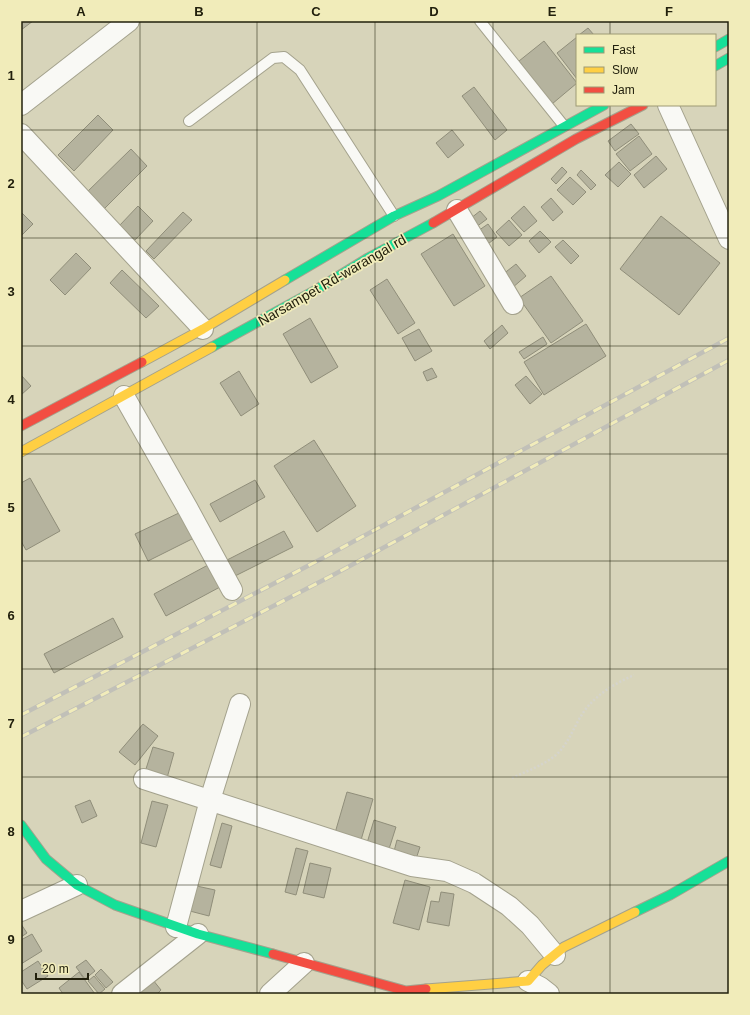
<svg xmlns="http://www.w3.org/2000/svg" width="750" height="1015" font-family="Arial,sans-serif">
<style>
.building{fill:#b5b39e;stroke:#908e7a}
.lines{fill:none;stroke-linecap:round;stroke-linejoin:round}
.lane-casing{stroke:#a4a28d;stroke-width:12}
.street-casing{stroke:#a4a28d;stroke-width:22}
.fast-casing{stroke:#a4a28d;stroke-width:11}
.slow-casing{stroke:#a4a28d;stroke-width:11}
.jam-casing{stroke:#a4a28d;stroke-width:11}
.path{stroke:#d5d4cc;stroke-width:2.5;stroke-dasharray:2 2;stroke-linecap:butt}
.lane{stroke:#f9f9f5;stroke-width:10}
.street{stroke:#f9f9f5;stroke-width:20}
.fast{stroke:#16e098;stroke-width:9}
.slow{stroke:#ffcf43;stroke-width:9}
.jam{stroke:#f24e42;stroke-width:9}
.rail-casing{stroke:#c1c0b8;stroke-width:4.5}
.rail{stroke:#f1ecba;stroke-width:3;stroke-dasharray:9;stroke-linecap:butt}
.grid{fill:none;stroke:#22200d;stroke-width:1;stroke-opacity:0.55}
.labels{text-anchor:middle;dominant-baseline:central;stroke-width:3.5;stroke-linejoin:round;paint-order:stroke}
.street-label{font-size:14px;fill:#22200d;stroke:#f1ecba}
.neatline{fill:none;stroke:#22200d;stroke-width:1.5}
.grid-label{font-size:13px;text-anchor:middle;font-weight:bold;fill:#22200d}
</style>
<rect width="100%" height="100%" fill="#d7d4ba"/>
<path class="building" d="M21,21H33L21,30Z
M588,28L594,35H579Z
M577,37V79L557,53Z
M544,41L577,83L552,104L519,61Z
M474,87L507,130L495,140L462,96Z
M98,115L113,130L74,171L58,155Z
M631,124L639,134L615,151L608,141Z
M452,130L464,145L448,158L436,143Z
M639,136L652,154L630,171L616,154Z
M131,149L147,166L102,211L85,194Z
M656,156L667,169L644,188L634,175Z
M619,162L631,174L618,187L605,175Z
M562,167L567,172L556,184L551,179Z
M581,170L596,185L591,190L577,175Z
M570,177L586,192L573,205L557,190Z
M551,198L563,212L553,221L541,207Z
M138,206L153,221L135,240L120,225Z
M524,206L537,221L524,232L511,218Z
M480,211L487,219L472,230L466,222Z
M21,212L33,224L21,236Z
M183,212L192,220L154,259L146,251Z
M661,216L720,263L679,315L620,269Z
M509,220L522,235L509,246L496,232Z
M488,224L497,237L484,247L475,233Z
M540,231L551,242L539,253L529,241Z
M453,234L485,286L454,306L421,254Z
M563,240L579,256L571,264L555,247Z
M76,253L91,268L65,295L50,280Z
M516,264L526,276L512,288L502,275Z
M122,270L159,306L146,318L110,283Z
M551,276L583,321L551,343L519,298Z
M387,279L415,323L398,334L370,290Z
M310,318L338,367L311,383L283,334Z
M586,324L606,356L544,395L524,362Z
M502,325L508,333L490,349L484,341Z
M419,329L432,351L415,361L402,338Z
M543,337L547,344L524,359L519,352Z
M432,368L437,377L427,381L423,372Z
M239,371L259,404L241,416L220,383Z
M21,375L31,386L21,395Z
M526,376L542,394L530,404L515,385Z
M314,440L356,506L317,532L274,466Z
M30,478L60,531L26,550L21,541V483Z
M255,480L265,497L220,522L210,504Z
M181,512L194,538L148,561L135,534Z
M284,531L293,547L235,576L227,560Z
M208,565L220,587L166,616L154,594Z
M113,618L123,637L54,673L44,654Z
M143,724L158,736L135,765L119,752Z
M153,747L174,753L167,778L145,772Z
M347,792L373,799L361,840L335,833Z
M90,800L97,816L82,823L75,806Z
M152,801L168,805L156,847L141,843Z
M374,820L396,827L389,849L367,843Z
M222,823L232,826L221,868L210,865Z
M397,840L420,847L415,862L393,855Z
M296,848L308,851L296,895L285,892Z
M310,863L331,868L324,898L303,893Z
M405,880L430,887L419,930L393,923Z
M192,885L215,890L209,916L186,910Z
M441,892L454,894L449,926L427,922L431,901L439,902Z
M21,924L27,933L21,937Z
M32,934L42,951L21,964V940Z
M86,960L95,971L85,979L76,967Z
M38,961L48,976L27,989L21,980V972Z
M101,969L113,982L106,988L95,975Z
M79,972L95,994H63L59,988Z
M94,976L105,989L99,994L88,981Z
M153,980L161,990L157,994H138L137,993Z"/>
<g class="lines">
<defs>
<path id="lane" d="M480,21L564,126
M189,121L273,58L284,57L300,70L394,216"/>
<path id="street" d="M21,105L129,21
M668,105L729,239
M21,134L203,329
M457,210L513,304
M124,396L188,509L232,590
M144,779L412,866L447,871L474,883L509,906L530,925L555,955
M21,911L77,885
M176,927L210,800L240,704
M528,981L540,987L549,994
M122,994L198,934
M270,994L304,963"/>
<path id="fast" d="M715,47L729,39
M715,66L729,58
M285,280L394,216L438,196L604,105
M212,347L316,290L368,258L433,223
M21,825L46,859L77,885L115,905L198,934L273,954
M635,912L670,895L729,861"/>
<path id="slow" d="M142,362L203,329L285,280
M21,452L212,347
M426,989L528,981L542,965L564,947L635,912"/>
<path id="jam" d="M433,223L576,139L643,105
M21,426L142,362
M273,954L406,991L426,989"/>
</defs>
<use href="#lane" class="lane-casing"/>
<use href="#street" class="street-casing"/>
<use href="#fast" class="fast-casing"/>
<use href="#slow" class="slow-casing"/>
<use href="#jam" class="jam-casing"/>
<path class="path" d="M512,778C527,771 544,765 556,755C568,744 573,729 581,716C593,696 614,684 634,675"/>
<use href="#lane" class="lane"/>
<use href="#street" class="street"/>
<use href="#fast" class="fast"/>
<use href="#slow" class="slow"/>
<use href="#jam" class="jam"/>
<defs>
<path id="rail" d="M21,715L323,558L729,338
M21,737L335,574L729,360"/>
</defs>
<use href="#rail" class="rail-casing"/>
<use href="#rail" class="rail"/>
</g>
<path class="grid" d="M140,21V994M257,21V994M375,21V994M493,21V994M610,21V35M610,105V994M21,130H729M21,238H729M21,346H729M21,454H729M21,561H729M21,669H729M21,777H729M21,885H729"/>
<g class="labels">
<g class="street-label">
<text transform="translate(332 280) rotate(-30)">Narsampet Rd-warangal rd</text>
</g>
</g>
<rect width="750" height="1015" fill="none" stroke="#f1ecba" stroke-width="44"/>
<rect x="576" y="34" width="140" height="72" fill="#f1ecba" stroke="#9e9a75"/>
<rect x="584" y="47" width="20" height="6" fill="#16e098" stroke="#9e9a75"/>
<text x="612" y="54" font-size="12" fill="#22200d">Fast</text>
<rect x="584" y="67" width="20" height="6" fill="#ffcf43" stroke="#9e9a75"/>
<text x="612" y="74" font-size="12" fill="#22200d">Slow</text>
<rect x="584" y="87" width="20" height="6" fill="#f24e42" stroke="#9e9a75"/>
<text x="612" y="94" font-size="12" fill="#22200d">Jam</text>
<path d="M36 973v6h52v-6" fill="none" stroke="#22200d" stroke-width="2"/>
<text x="42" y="973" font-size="12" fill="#22200d" stroke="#f1ecba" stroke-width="3" paint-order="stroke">20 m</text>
<rect x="22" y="22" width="706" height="971" class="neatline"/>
<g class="grid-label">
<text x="81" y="16">A</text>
<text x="199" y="16">B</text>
<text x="316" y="16">C</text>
<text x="434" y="16">D</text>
<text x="552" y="16">E</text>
<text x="669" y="16">F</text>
<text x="11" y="80">1</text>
<text x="11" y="188">2</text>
<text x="11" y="296">3</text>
<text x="11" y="404">4</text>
<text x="11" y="512">5</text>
<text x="11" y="620">6</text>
<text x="11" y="728">7</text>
<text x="11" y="836">8</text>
<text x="11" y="944">9</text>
</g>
</svg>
